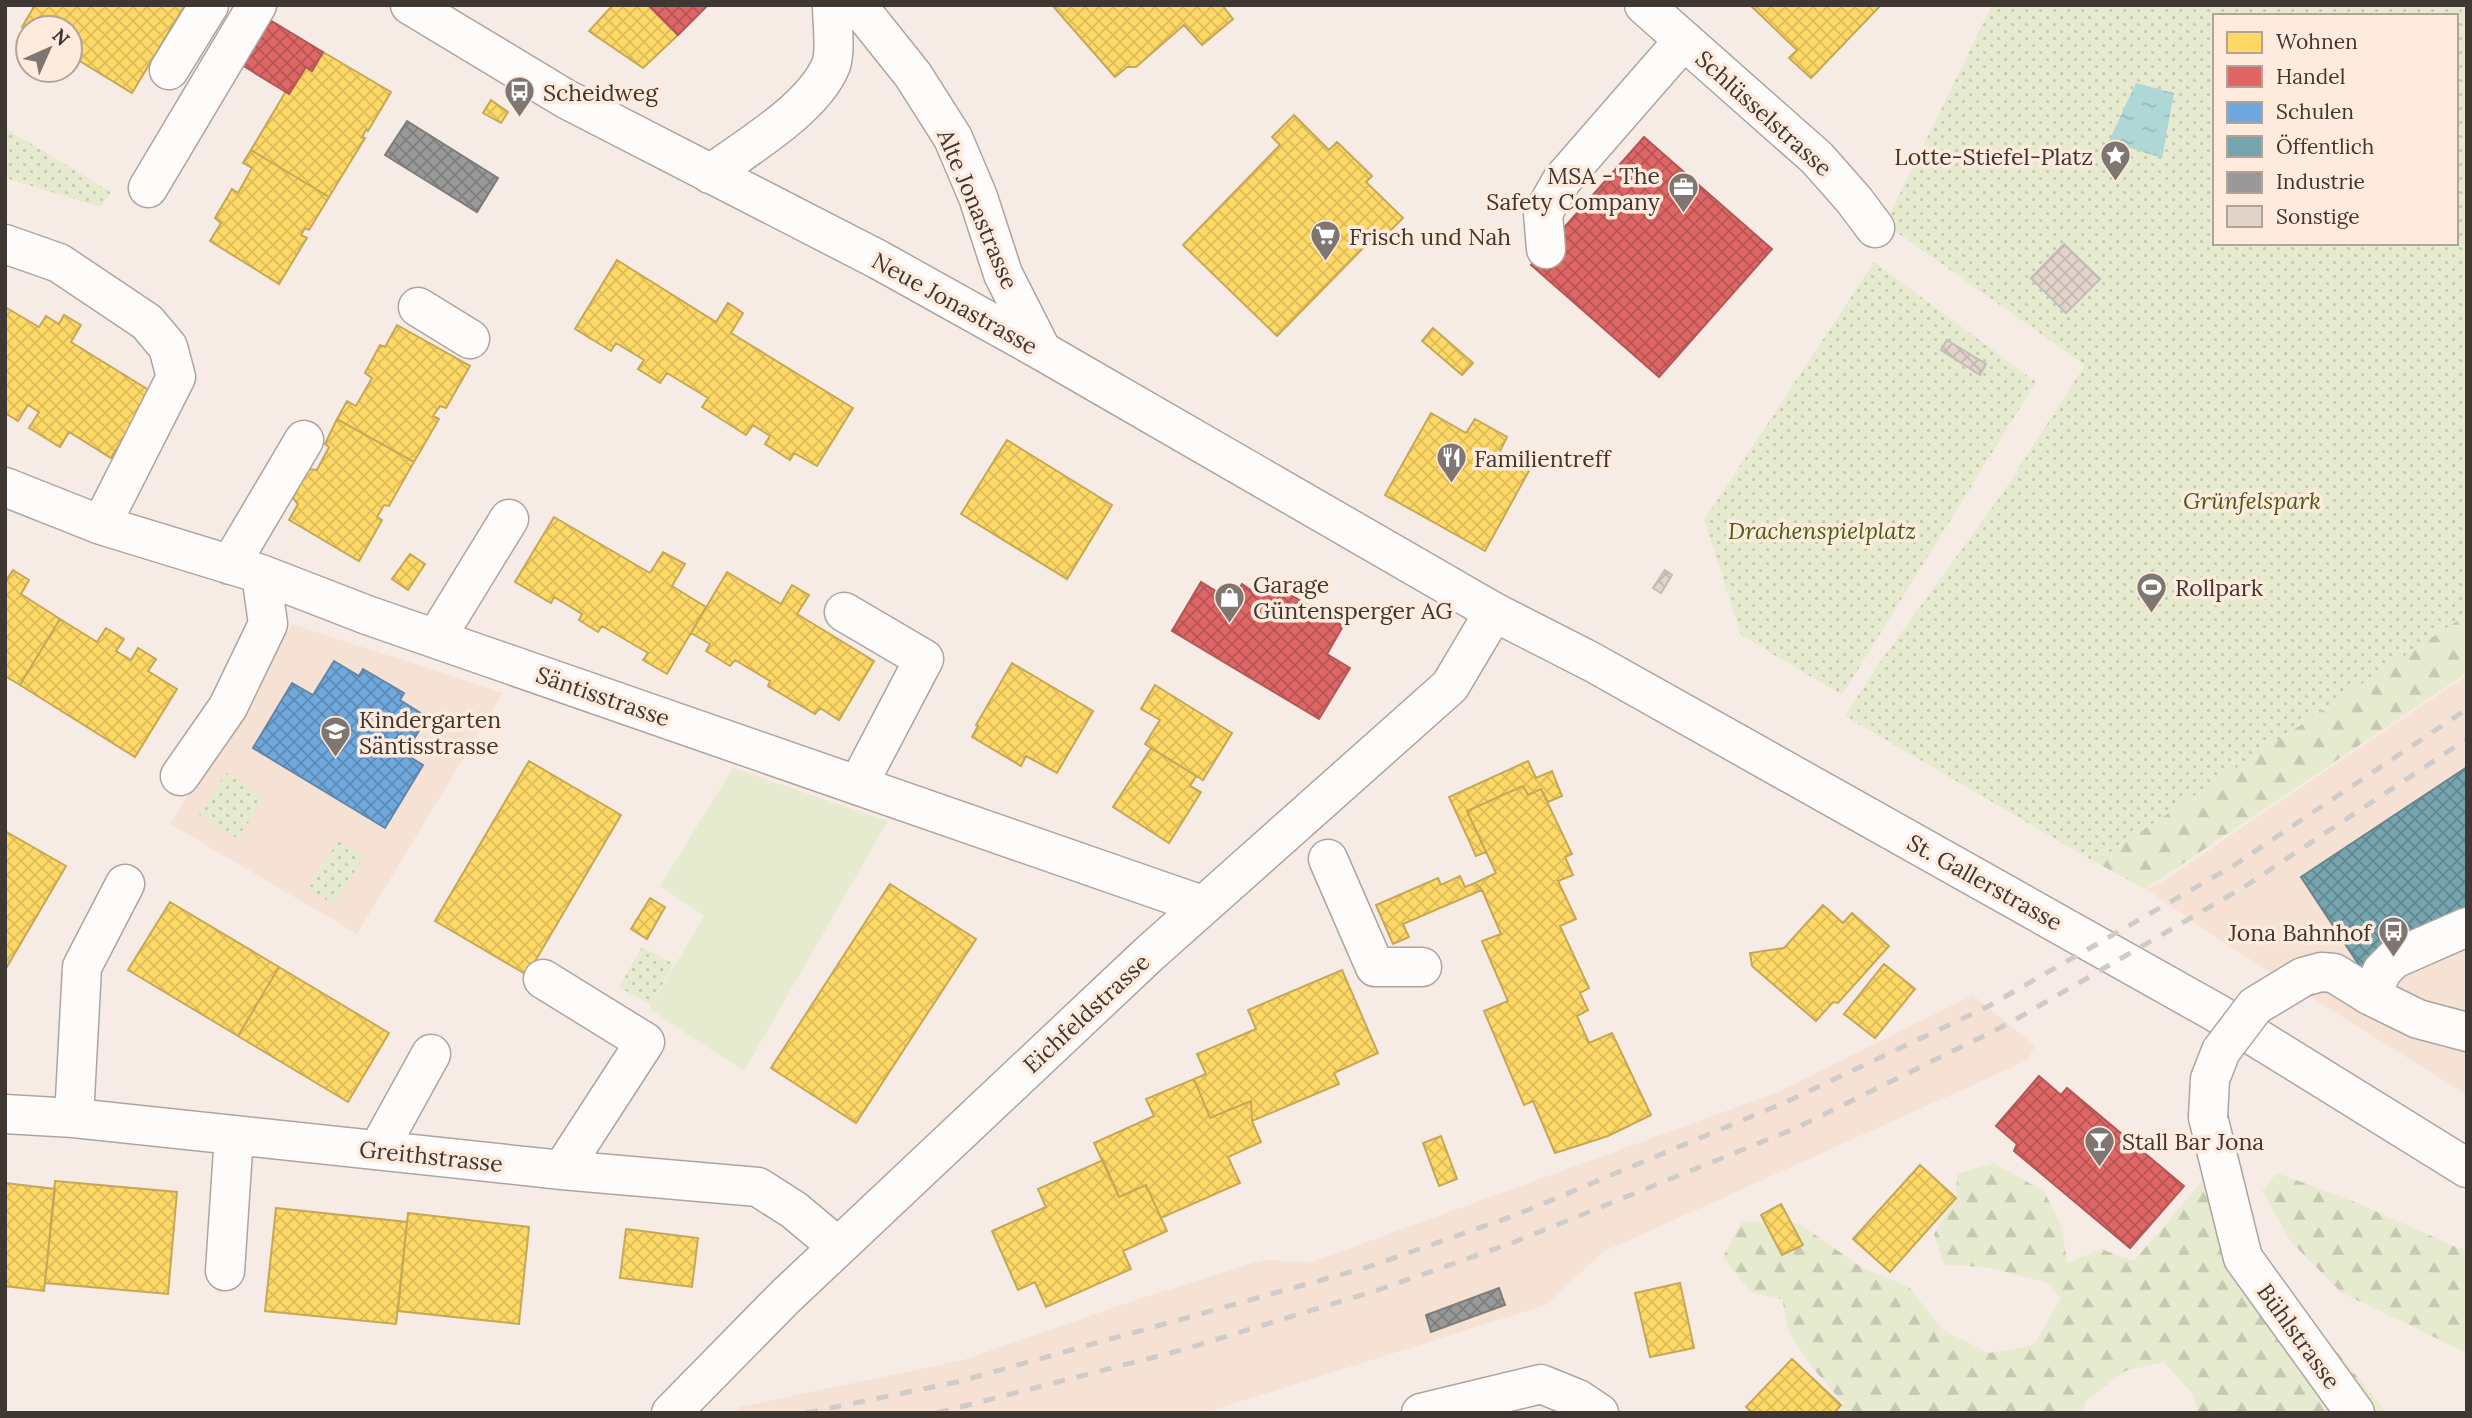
<svg xmlns="http://www.w3.org/2000/svg" width="2472" height="1418" font-family="Lora,serif">
<style>
.built{fill:#f5e2d5}
.grass{fill:#e6eace}
.forest{fill:url(#forest-firs)}
.park{fill:url(#park-dots);fill-rule:evenodd}
.water{fill:url(#water-ripples)}
.homes{fill:url(#homes-cross-hatch);stroke:#c5a856;stroke-width:2}
.shops{fill:url(#shops-cross-hatch);stroke:#b05856;stroke-width:2}
.schools{fill:url(#schools-cross-hatch);stroke:#6186a9;stroke-width:2}
.public{fill:url(#public-cross-hatch);stroke:#66848a;stroke-width:2}
.industry{fill:url(#industry-cross-hatch);stroke:#7e7c7a;stroke-width:2}
.building{fill:url(#building-cross-hatch);stroke:#c3bbb5;stroke-width:2}
.lines{fill:none;stroke-linecap:round;stroke-linejoin:round}
.minor-casing{stroke:#ada49f;stroke-width:41}
.major-casing{stroke:#ada49f;stroke-width:41}
.minor{stroke:#fefcfb;stroke-width:38}
.major{stroke:#fefcfb;stroke-width:38}
.rail{stroke:#cecbc9;stroke-width:5;stroke-dasharray:12 12;stroke-linecap:butt}
.minor-bridge-casing{stroke:#ada49f;stroke-width:41;stroke-linecap:butt}
.minor-bridge{stroke:#fefcfb;stroke-width:38}
.labels{text-anchor:middle;dominant-baseline:central;stroke-width:7;stroke-linejoin:round;paint-order:stroke}
.poi-label{font-size:23px;fill:#3f3732;stroke:#ffebdd;text-anchor:start}
.street-label{font-size:23px;fill:#3f3732;stroke:#ffebdd}
.park-label{font-size:23px;font-style:italic;fill:#4c5c18;stroke:#ffebdd}
</style>
<defs>
<pattern id="forest-firs" width="22" height="20" patternUnits="userSpaceOnUse" patternTransform="scale(1.75)"><rect width="22" height="20" fill="#e6eace"/><path d="M5 1l3.5 6h-7zM16 11l3.5 6h-7z" fill="#c6c9b1"/></pattern>
<pattern id="park-dots" width="8" height="8" patternUnits="userSpaceOnUse" patternTransform="scale(1.75)"><rect width="8" height="8" fill="#e6eace"/><path d="M2 2h.1M6 6h.1" fill="none" stroke="#c6c9b1" stroke-width="1.8" stroke-linecap="round"/></pattern>
<pattern id="water-ripples" width="26" height="14" patternUnits="userSpaceOnUse" patternTransform="scale(1.75)"><rect width="26" height="14" fill="#aed7d6"/><path d="M2 4q2-2 4 0t4 0M15 11q2-2 4 0t4 0" fill="none" stroke="#97b9b8"/></pattern>
<pattern id="homes-cross-hatch" width="8" height="8" patternUnits="userSpaceOnUse" patternTransform="scale(1.75)"><rect width="8" height="8" fill="#ffd966"/><path d="M0 0l8 8M0 8l8-8" fill="none" stroke="#dcbb59"/></pattern>
<pattern id="shops-cross-hatch" width="8" height="8" patternUnits="userSpaceOnUse" patternTransform="scale(1.75)"><rect width="8" height="8" fill="#e06666"/><path d="M0 0l8 8M0 8l8-8" fill="none" stroke="#b75555"/></pattern>
<pattern id="schools-cross-hatch" width="8" height="8" patternUnits="userSpaceOnUse" patternTransform="scale(1.75)"><rect width="8" height="8" fill="#6fa8dc"/><path d="M0 0l8 8M0 8l8-8" fill="none" stroke="#5d8ab3"/></pattern>
<pattern id="public-cross-hatch" width="8" height="8" patternUnits="userSpaceOnUse" patternTransform="scale(1.75)"><rect width="8" height="8" fill="#76a5af"/><path d="M0 0l8 8M0 8l8-8" fill="none" stroke="#62878f"/></pattern>
<pattern id="industry-cross-hatch" width="8" height="8" patternUnits="userSpaceOnUse" patternTransform="scale(1.75)"><rect width="8" height="8" fill="#999"/><path d="M0 0l8 8M0 8l8-8" fill="none" stroke="#7e7e7d"/></pattern>
<pattern id="building-cross-hatch" width="8" height="8" patternUnits="userSpaceOnUse" patternTransform="scale(1.75)"><rect width="8" height="8" fill="#e2d4cb"/><path d="M0 0l8 8M0 8l8-8" fill="none" stroke="#c3b7af"/></pattern>
</defs>
<rect width="100%" height="100%" fill="#f7ece5"/>
<path class="built" d="M292,624L503,693L357,934L170,824Z
M2467,675V1095L2221,941L2146,889L2163,881Z
M1973,995L2035,1046L2028,1060L1603,1252L1546,1305L1204,1413H734L740,1407L963,1360L1133,1301L1262,1260L1312,1262L1778,1092Z"/>
<path class="grass" d="M733,768L888,821L744,1071L649,1009L704,916L660,886Z"/>
<path class="forest" d="M2467,614V673L2145,889L2095,862Z
M1994,1163L2044,1191L2062,1227L2067,1263L2101,1249L2134,1261L2204,1179L2287,1291L2387,1413H2199L2191,1392L2164,1362L2125,1371L2085,1402L2082,1413H1840L1843,1403L1812,1367L1789,1333L1782,1299L1750,1292L1723,1257L1742,1221L1800,1224L1861,1267L1909,1287L1943,1330L1989,1353L2034,1345L2061,1298L2045,1282L1986,1267L1944,1265L1934,1234L1956,1198L1957,1174Z
M2277,1173L2355,1202L2467,1252V1353L2342,1293L2291,1242L2262,1191Z"/>
<path class="park" d="M1992,5H2467V614L2095,862L1845,716L1877,666L2004,491L2085,365L1885,224ZM2215,16H2456V243H2215Z
M5,128L111,192L101,207L5,178Z
M1874,262L2036,382L1842,695L1741,635L1704,520Z
M226,773L264,798L238,839L199,815Z
M338,841L364,857L334,905L308,889Z
M642,947L674,964L651,1005L619,987Z"/>
<path class="water" d="M2136,83L2174,93L2162,158L2109,141Z"/>
<path class="homes" d="M35,5H185L132,93L70,55V28H28V30L22,27Z
M613,5H648L678,35L643,68L589,31Z
M1052,5H1222L1233,19L1202,45L1184,25L1136,67H1127L1115,77Z
M1750,5H1881L1811,78L1789,58L1797,50Z
M323,52L391,92L368,131L366,130L362,137L365,138L329,197L251,150L286,91L289,94L306,67L312,71Z
M491,100L508,112L501,123L483,113Z
M1294,115L1329,150L1337,142L1372,176L1366,182L1403,218L1378,243L1373,238L1277,336L1183,245L1280,145L1272,137Z
M251,150L329,197L309,230L305,228L301,235L307,238L279,284L210,241L221,223L215,218L232,189L238,193L252,168L243,163Z
M617,260L716,322L728,303L743,313L731,333L853,408L817,466L794,453L790,460L765,444L770,436L753,425L746,435L702,407L708,398L667,373L660,383L638,369L644,360L616,343L611,351L575,329Z
M5,307L39,327L46,316L59,324L64,315L81,325L71,342L152,392L111,458L69,432L60,447L29,428L39,412L28,405L18,421L5,413Z
M397,325L470,366L446,408L440,406L433,416L439,419L414,462L337,419L347,401L356,406L372,378L365,373L380,345L385,347Z
M1433,328L1473,363L1462,375L1422,341Z
M1431,413L1466,433L1475,419L1507,437L1500,451L1530,469L1485,551L1385,495Z
M337,419L414,462L389,506L384,505L377,517L382,520L359,561L289,520L298,504L293,498L308,469L317,470L329,447L325,444Z
M1007,440L1112,505L1067,579L961,514Z
M554,517L650,573L663,552L685,564L672,586L706,607L667,674L643,660L648,653L602,626L598,632L579,620L582,614L554,597L551,603L515,582Z
M410,554L425,564L408,590L392,579Z
M13,570L29,580L21,594L60,619L20,685L5,676V582Z
M727,572L781,604L792,585L809,595L797,614L874,661L839,720L820,708L815,714L768,686L770,681L735,660L730,666L706,651L710,644L691,633Z
M60,619L97,642L106,628L124,639L116,651L131,660L138,648L156,659L148,671L177,689L135,757L20,685Z
M1012,663L1093,711L1057,773L1026,756L1021,766L972,737L978,726L976,725Z
M1155,685L1232,733L1203,780L1145,744L1160,720L1141,709Z
M1151,748L1196,776L1190,786L1201,792L1169,843L1113,807Z
M529,761L621,815L527,975L435,921Z
M1528,761L1536,778L1552,771L1562,796L1548,802L1541,789L1528,795L1523,786L1467,811L1486,852L1476,856L1449,797Z
M1523,786L1528,795L1541,789L1572,854L1565,857L1573,875L1558,881L1576,919L1560,926L1589,988L1580,993L1588,1010L1577,1016L1589,1043L1612,1033L1651,1115L1608,1136L1555,1153L1533,1101L1524,1105L1484,1011L1508,1001L1482,941L1501,934L1482,890L1475,883L1496,873L1467,811Z
M5,831L66,866L5,970Z
M1460,876L1465,887L1475,883L1482,890L1403,924L1409,937L1393,944L1376,905L1438,878L1441,885Z
M890,884L976,939L856,1123L771,1068Z
M650,898L665,907L647,939L631,929Z
M170,902L279,967L238,1036L128,970Z
M1823,905L1843,923L1852,913L1889,946L1838,1003L1833,1002L1816,1021L1752,966L1750,953L1784,948Z
M1884,964L1915,989L1875,1038L1844,1014Z
M279,967L389,1033L348,1102L238,1036Z
M1342,970L1378,1053L1334,1073L1339,1084L1252,1121L1251,1101L1210,1118L1194,1079L1206,1074L1197,1054L1256,1029L1248,1010Z
M1194,1079L1210,1118L1251,1101L1252,1121L1261,1142L1228,1157L1240,1183L1161,1218L1146,1185L1119,1197L1094,1143L1154,1116L1146,1099Z
M1441,1136L1457,1179L1439,1186L1423,1143Z
M1103,1160L1119,1197L1146,1185L1167,1231L1123,1251L1131,1269L1046,1307L1035,1282L1018,1290L992,1231L1046,1207L1038,1189Z
M1920,1165L1956,1198L1890,1272L1853,1239Z
M55,1181L177,1192L168,1294L45,1283Z
M5,1183L55,1189L44,1291L5,1286Z
M1781,1204L1803,1245L1782,1255L1761,1215Z
M276,1208L407,1222L396,1324L265,1311Z
M408,1213L529,1227L519,1324L398,1311Z
M626,1229L698,1238L692,1287L620,1278Z
M1680,1283L1694,1348L1650,1357L1635,1293Z
M1792,1359L1841,1405L1834,1413H1753L1746,1407Z"/>
<path class="shops" d="M648,5H708L678,35Z
M265,17L323,52L312,71L306,67L289,94L237,62Z
M1644,137L1772,249L1659,377L1531,265Z
M1267,581L1343,626L1327,654L1350,668L1319,719L1172,631L1201,582L1232,601L1242,584L1259,596Z
M2039,1076L2061,1095L2067,1088L2184,1186L2130,1248L2014,1151L2017,1144L1996,1126Z"/>
<path class="schools" d="M334,661L359,676L363,669L404,693L400,700L427,717L405,754L423,765L385,828L253,748L292,683L313,695Z"/>
<path class="public" d="M2467,767V920L2371,983L2301,877Z"/>
<path class="industry" d="M407,121L498,178L477,212L385,155Z
M1499,1288L1505,1305L1431,1332L1426,1315Z"/>
<path class="building" d="M2064,244L2100,279L2066,313L2031,278Z
M1947,340L1986,364L1980,375L1941,350Z
M1665,570L1672,575L1661,593L1653,588Z"/>
<g class="lines">
<defs>
<path id="minor" d="M1644,5L1817,158L1854,200L1875,228
M169,70L209,5
M148,188L257,5
M5,244L59,263L147,322L168,347L176,377L101,525
M1546,249L1543,213L1562,180L1684,40
M418,307L470,339
M5,487L101,525L261,574L367,615L1202,905
M230,565L304,440
M844,612L924,659L858,785
M436,638L509,519
M180,776L228,707L268,624L261,574
M1328,859L1375,967H1422
M2303,977L2321,972L2334,973L2371,996L2418,1019L2467,1032
M543,979L645,1042L562,1170
M2371,996L2382,971L2394,959L2467,927
M5,1114L74,1118L562,1170L758,1187L794,1210L837,1246
M2208,1117L2243,1258L2355,1413
M74,1118L82,967L125,884
M378,1150L431,1054
M225,1271L234,1135
M671,1413L785,1297L1149,954L1450,686L1494,612
M1421,1413L1541,1384L1578,1399L1599,1413"/>
<path id="major" d="M410,5L566,99L879,260L1042,351L1494,612L1592,662L2215,1012L2467,1168
M857,5L913,75L953,138L978,197L1003,274L1042,351
M710,174C746,148 814,108 831,65C836,52 832,20 832,5"/>
</defs>
<use href="#minor" class="minor-casing"/>
<use href="#major" class="major-casing"/>
<use href="#minor" class="minor"/>
<use href="#major" class="major"/>
<path class="rail" d="M806,1413L957,1382L1368,1267L1516,1215L1786,1102L1987,1007L2233,866L2467,709
M937,1413L1182,1350L1378,1290L1512,1243L1794,1129L2008,1024L2244,887L2467,739"/>
<defs>
<path id="minor-bridge" d="M2208,1117L2210,1079L2221,1051L2255,1006L2303,977"/>
</defs>
<use href="#minor-bridge" class="minor-bridge-casing"/>
<use href="#minor-bridge" class="minor-bridge"/>
</g>
<defs>
<symbol id="bus-pin" viewBox="-11 -11 22 30"><path d="M0 17L-7.5 6A9.5 9.5 0 1 1 7.5 6Z" fill="#7f7671" stroke="#ffebdd"/><path d="M-5-6H5V4H4V6H2V4H-2V6H-4V4H-5ZM-3.5-4V0h7V-4ZM-3.5 1.2v1.5H-2V1.2ZM2 1.2v1.5H3.5V1.2Z" fill="#fff"/></symbol>
<symbol id="sight-pin" viewBox="-11 -11 22 30"><path d="M0 17L-7.5 6A9.5 9.5 0 1 1 7.5 6Z" fill="#7f7671" stroke="#ffebdd"/><path d="M0-6L1.8-2.2L6-1.7L2.9 1.2L3.7 5.4L0 3.3L-3.7 5.4L-2.9 1.2L-6-1.7L-1.8-2.2Z" fill="#fff"/></symbol>
<symbol id="office-pin" viewBox="-11 -11 22 30"><path d="M0 17L-7.5 6A9.5 9.5 0 1 1 7.5 6Z" fill="#7f7671" stroke="#ffebdd"/><path d="M-6-3h4V-5.5h4V-3h4V5H-6ZM-1-4.5V-3h2v-1.5ZM-6 0V1H6V0Z" fill="#fff"/></symbol>
<symbol id="supermarket-pin" viewBox="-11 -11 22 30"><path d="M0 17L-7.5 6A9.5 9.5 0 1 1 7.5 6Z" fill="#7f7671" stroke="#ffebdd"/><path d="M-6-5.5h2.5l.6 2H6L4.5 2H-2.5L-4.4-4H-6ZM-1.5 3.2a1.3 1.3 0 1 0 .1 0ZM3 3.2a1.3 1.3 0 1 0 .1 0Z" fill="#fff"/></symbol>
<symbol id="restaurant-pin" viewBox="-11 -11 22 30"><path d="M0 17L-7.5 6A9.5 9.5 0 1 1 7.5 6Z" fill="#7f7671" stroke="#ffebdd"/><path d="M-5-6h1v4h1v-4h1v4h1v-4h1v5L-1.5 .5V6h-2V.5L-5-1ZM5-6V6H3V1.5H1.5Q1.5-4 5-6Z" fill="#fff"/></symbol>
<symbol id="stadium-pin" viewBox="-11 -11 22 30"><path d="M0 17L-7.5 6A9.5 9.5 0 1 1 7.5 6Z" fill="#7f7671" stroke="#ffebdd"/><path d="M0-5a6.5 5 0 1 0 0 10a6.5 5 0 1 0 0-10ZM-3.5-1.8h7v3.6h-7Z" fill="#fff"/></symbol>
<symbol id="shop-pin" viewBox="-11 -11 22 30"><path d="M0 17L-7.5 6A9.5 9.5 0 1 1 7.5 6Z" fill="#7f7671" stroke="#ffebdd"/><path d="M-5-2.5h2.3a2.7 3.5 0 0 1 5.4 0H5L5.5 6h-11ZM-1.5-2.5h3a1.5 2.3 0 0 0-3 0Z" fill="#fff"/></symbol>
<symbol id="school-pin" viewBox="-11 -11 22 30"><path d="M0 17L-7.5 6A9.5 9.5 0 1 1 7.5 6Z" fill="#7f7671" stroke="#ffebdd"/><path d="M0-5L7-2L0 1L-7-2ZM-4 1L0 2.5L4 1V4Q0 6-4 4Z" fill="#fff"/></symbol>
<symbol id="bar-pin" viewBox="-11 -11 22 30"><path d="M0 17L-7.5 6A9.5 9.5 0 1 1 7.5 6Z" fill="#7f7671" stroke="#ffebdd"/><path d="M-6-5H6L.8 .8V4.5H3.5V6h-7V4.5H-.8V.8Z" fill="#fff"/></symbol>
</defs>
<g fill-rule="evenodd">
<use href="#bus-pin" x="502" y="74" width="35" height="47"/>
<use href="#sight-pin" x="2098" y="138" width="35" height="47"/>
<use href="#office-pin" x="1666" y="170" width="35" height="47"/>
<use href="#supermarket-pin" x="1308" y="218" width="35" height="47"/>
<use href="#restaurant-pin" x="1434" y="440" width="35" height="47"/>
<use href="#stadium-pin" x="2134" y="570" width="35" height="47"/>
<use href="#shop-pin" x="1212" y="580" width="35" height="47"/>
<use href="#school-pin" x="318" y="714" width="35" height="47"/>
<use href="#bus-pin" x="2376" y="914" width="35" height="47"/>
<use href="#bar-pin" x="2082" y="1124" width="35" height="47"/>
</g>
<g class="labels">
<g class="poi-label">
<text x="543" y="92">Scheidweg</text>
<text x="2093" y="156" text-anchor="end">Lotte-Stiefel-Platz</text>
<text x="1660" y="175" text-anchor="end">MSA - The<tspan x="1660" dy="26">Safety Company</tspan></text>
<text x="1349" y="236">Frisch und Nah</text>
<text x="1474" y="458">Familientreff</text>
<text x="1253" y="584">Garage<tspan x="1253" dy="26">Güntensperger AG</tspan></text>
<text x="2175" y="587">Rollpark</text>
<text x="359" y="719">Kindergarten<tspan x="359" dy="26">Säntisstrasse</tspan></text>
<text x="2371" y="932" text-anchor="end">Jona Bahnhof</text>
<text x="2122" y="1141">Stall Bar Jona</text>
</g>
<g class="street-label">
<text transform="translate(1764 113) rotate(42)">Schlüsselstrasse</text>
<text transform="translate(978 209) rotate(67)">Alte Jonastrasse</text>
<text transform="translate(955 303) rotate(29)">Neue Jonastrasse</text>
<text transform="translate(603 696) rotate(19)">Säntisstrasse</text>
<text transform="translate(1985 882) rotate(29)">St. Gallerstrasse</text>
<text transform="translate(1086 1013) rotate(-43)">Eichfeldstrasse</text>
<text transform="translate(431 1156) rotate(6)">Greithstrasse</text>
<text transform="translate(2299 1336) rotate(54)">Bühlstrasse</text>
</g>
<g class="park-label">
<text x="2252" y="500">Grünfelspark</text>
<text x="1822" y="530">Drachenspielplatz</text>
</g>
</g>
<rect width="2472" height="1418" fill="none" stroke="#3f3732" stroke-width="14"/>
<rect x="2213" y="14" width="245" height="231" fill="#ffebdd" stroke="#b2a399" stroke-width="2"/>
<rect x="2227" y="32" width="35" height="21" fill="#ffd966" stroke="#b2a399" stroke-width="2"/>
<text x="2276" y="49" font-size="21" fill="#3f3732">Wohnen</text>
<rect x="2227" y="66" width="35" height="21" fill="#e06666" stroke="#b2a399" stroke-width="2"/>
<text x="2276" y="84" font-size="21" fill="#3f3732">Handel</text>
<rect x="2227" y="102" width="35" height="21" fill="#6fa8dc" stroke="#b2a399" stroke-width="2"/>
<text x="2276" y="119" font-size="21" fill="#3f3732">Schulen</text>
<rect x="2227" y="136" width="35" height="21" fill="#76a5af" stroke="#b2a399" stroke-width="2"/>
<text x="2276" y="154" font-size="21" fill="#3f3732">Öffentlich</text>
<rect x="2227" y="172" width="35" height="21" fill="#999999" stroke="#b2a399" stroke-width="2"/>
<text x="2276" y="189" font-size="21" fill="#3f3732">Industrie</text>
<rect x="2227" y="206" width="35" height="21" fill="#e2d4cb" stroke="#b2a399" stroke-width="2"/>
<text x="2276" y="224" font-size="21" fill="#3f3732">Sonstige</text>
<g transform="translate(49 49) rotate(45)"><circle r="33" fill="#ffebdd" stroke="#b2a399" stroke-width="2"/>
<path d="M0-5L12 26L0 18L-12 26Z" fill="#7f7671"/>
<text y="-10" font-size="19" font-weight="bold" text-anchor="middle" fill="#3f3732">N</text>
</g>
</svg>
